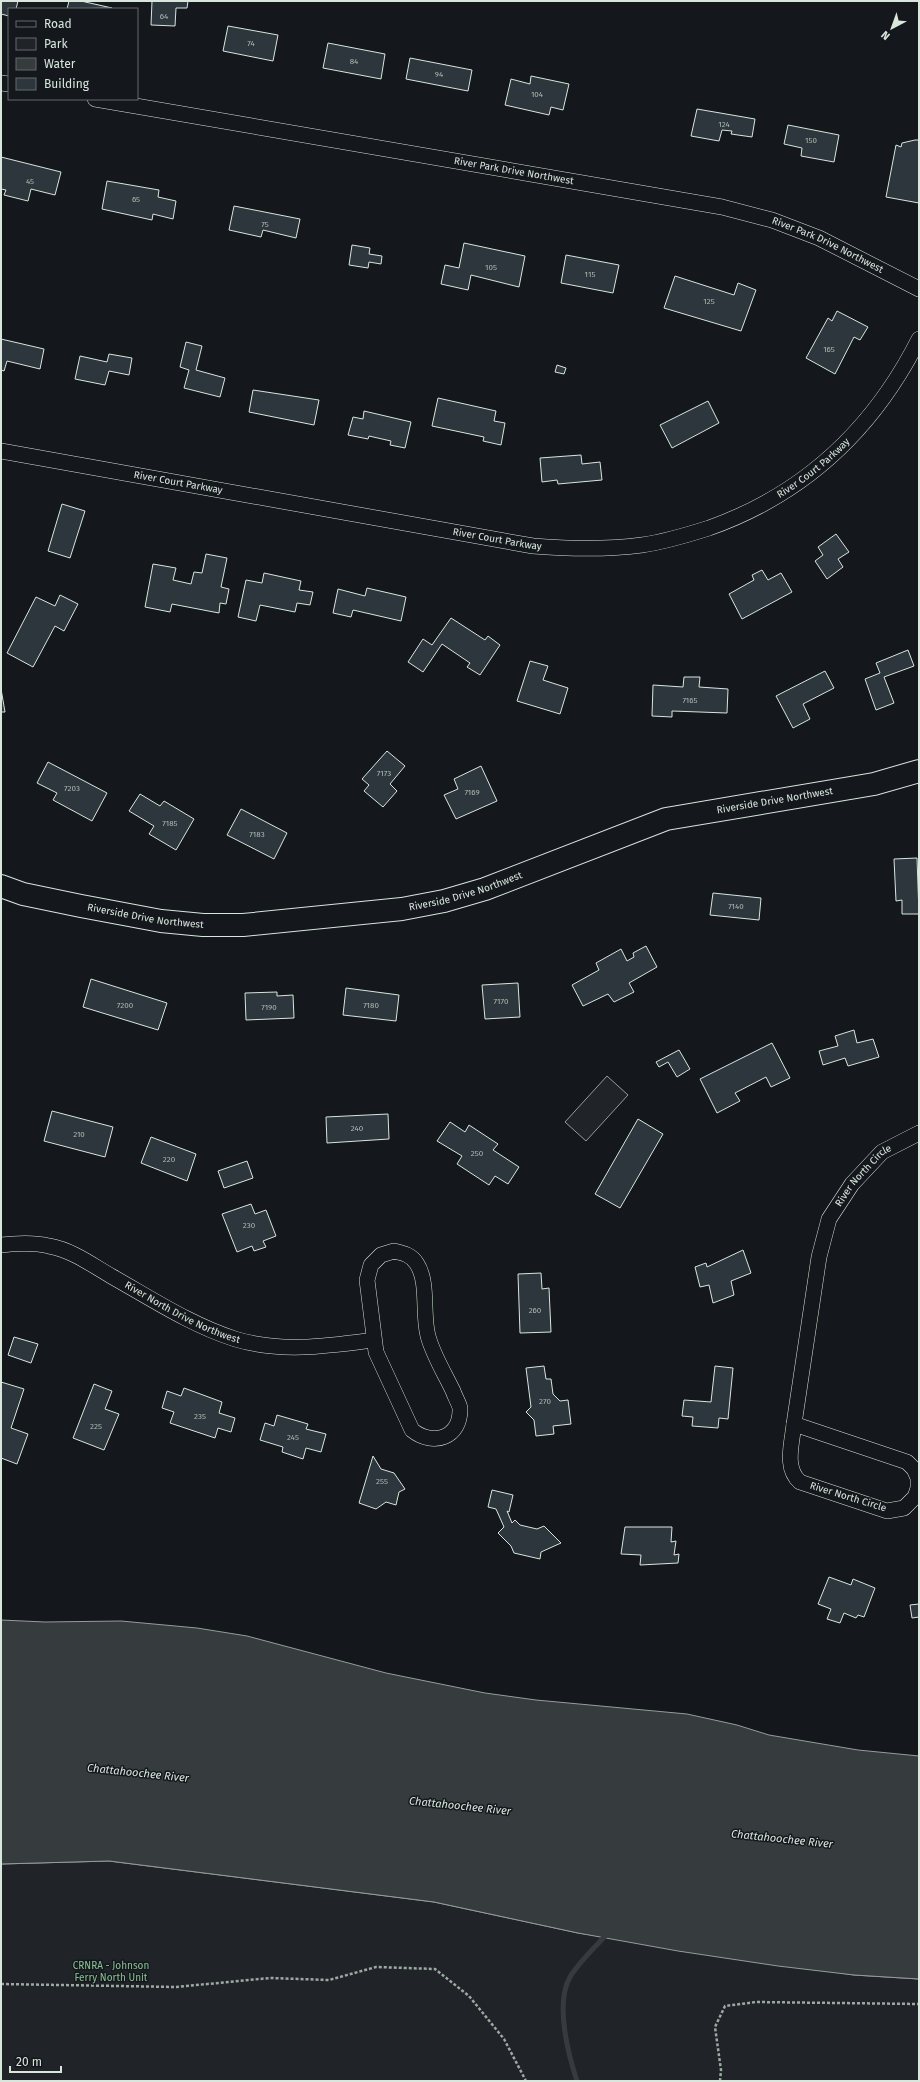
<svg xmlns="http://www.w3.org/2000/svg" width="920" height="2082" font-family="'Fira Sans',sans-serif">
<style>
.green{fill:#202428;stroke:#939e99}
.water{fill:#363b3e;stroke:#939e99}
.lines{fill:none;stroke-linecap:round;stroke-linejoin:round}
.stream{stroke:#363b3e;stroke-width:5}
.building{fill:#2c363c;stroke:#d8e6dc}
.street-casing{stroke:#d8e6dc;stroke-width:16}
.secondary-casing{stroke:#d8e6dc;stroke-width:24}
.path{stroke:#9da8a2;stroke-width:2.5;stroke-dasharray:3 2;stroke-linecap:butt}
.street{stroke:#14181c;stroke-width:15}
.secondary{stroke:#14181c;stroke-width:22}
.labels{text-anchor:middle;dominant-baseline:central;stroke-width:3;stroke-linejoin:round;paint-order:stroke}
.number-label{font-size:8px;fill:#adbab4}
.street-label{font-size:10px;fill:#d8e6dc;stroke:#14181c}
.park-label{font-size:10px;fill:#8ac095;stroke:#14181c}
.water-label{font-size:11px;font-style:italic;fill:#d8e6dc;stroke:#14181c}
</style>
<rect width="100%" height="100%" fill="#14181c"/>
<path class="green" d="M607,1076L628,1095L586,1141L565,1122Z
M109,1861L434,1902L578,1933L854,1975L919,1979V2081H1V1864Z"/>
<path class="water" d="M1,1620L45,1622L121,1621L197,1628L247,1636L386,1673L485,1693L536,1700L687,1714L737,1725L769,1735L858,1750L919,1756V1979L854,1975L778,1966L678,1951L578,1933L434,1902L109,1861L1,1864Z"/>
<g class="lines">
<path class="stream" d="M577,2081C568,2054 555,2003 570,1977C578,1963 597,1945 608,1933"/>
</g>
<path class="building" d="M1,1H18L16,9H9V16L1,14Z
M69,1H81L112,8L67,9Z
M152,1H188L187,8H176L175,26L151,25Z
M228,26L278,35L273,61L223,51Z
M328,43L385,54L381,79L323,68Z
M410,58L472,70L468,91L406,79Z
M531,76L569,84L563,110L551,107L549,115L505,105L511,79L530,84Z
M697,109L755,119L752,137L731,134L732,131L722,130L719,141L691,136Z
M788,125L839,135L834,162L801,156L802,148L784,144Z
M915,140H919V203L886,197L896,145L901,147L902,143Z
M1,157L61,172L55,195L31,189L28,201L4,195L6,190L1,189Z
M107,181L159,190L158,197L176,201L173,219L153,214L152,220L102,209Z
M234,206L300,219L296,238L263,230L261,237L229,230Z
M464,243L525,256L519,287L471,275L468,290L441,284L445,265L459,268Z
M352,245L370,248L369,254L382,256L381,264L369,262L368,268L349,265Z
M566,255L619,265L613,293L561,283Z
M675,276L734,295L738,283L756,290L741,331L664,308Z
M837,311L868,327L860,340L854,337L835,374L806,358L828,318L832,321Z
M1,339L44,349L40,369L7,361L4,371L1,370Z
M186,342L202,346L196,370L225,378L220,397L184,388L189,370L180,367Z
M109,354L132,358L129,375L109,371L105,385L75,379L80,356L107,362Z
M557,365L566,368L564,374L555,372Z
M253,390L319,400L314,425L249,412Z
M438,398L496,411L494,421L505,423L501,445L483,441L484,437L432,426Z
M708,401L719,423L672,448L660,425Z
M364,411L411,422L405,448L390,445L391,441L369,436L368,439L348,435L353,417L363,419Z
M581,455L582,464L600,462L602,480L558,484L557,480L542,482L540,458Z
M62,504L85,511L70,558L48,551Z
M836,534L849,552L838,559L843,567L827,579L815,561L823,555L818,547Z
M206,554L227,558L221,587L229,589L226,604L220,603L219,613L172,604L170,612L145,607L153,564L176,568L173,580L191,584L194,572L202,573Z
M762,570L768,580L781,573L792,592L742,619L729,594L754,580L752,575Z
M264,573L301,581L299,590L313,592L310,605L297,603L295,612L260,605L256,621L238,617L246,580L262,583Z
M367,588L406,597L401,621L353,610L351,617L333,613L338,589L365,596Z
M60,595L78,604L64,631L55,626L33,667L7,653L36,597L55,606Z
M451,618L485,640L488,636L500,645L480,675L467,667L470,663L442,644L423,672L408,662L423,639L432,645Z
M908,650L914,666L884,677L894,703L876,710L865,679L880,673L876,663Z
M530,661L548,666L543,680L568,688L560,714L517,701Z
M825,671L834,688L803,704L810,719L793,728L776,696Z
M684,677H700L699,687L728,689L727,713L672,711V717L652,716L653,685L683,687Z
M1,689L5,712H1Z
M387,751L405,766L390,784L397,791L383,807L364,791L369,785L362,779Z
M48,762L107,793L92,821L53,800L57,793L37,783Z
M481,766L497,801L456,819L444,795L458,789L454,779Z
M140,794L160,806L164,801L194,819L176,850L149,834L154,826L129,811Z
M241,809L287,833L274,859L227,835Z
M917,858L919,914H902V900L896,901L894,859Z
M713,893L761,898L759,920L710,915Z
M646,946L657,967L629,983L634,992L614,1002L608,994L583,1006L572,985L599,970L596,963L621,949L627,961L634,957L633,953Z
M91,979L167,1003L158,1030L83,1007Z
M518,983L520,1017L485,1019L482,985Z
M346,988L399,995L396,1021L343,1015Z
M277,992V996L293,995L294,1018L246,1020L245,993Z
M854,1030L857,1043L873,1039L879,1057L848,1066L845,1058L823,1065L819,1051L838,1046L835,1036Z
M772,1043L790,1078L771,1087L766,1077L735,1093L740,1101L717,1113L700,1079Z
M679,1050L690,1069L677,1077L668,1062L659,1067L656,1062Z
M52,1111L113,1127L105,1157L44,1141Z
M388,1114L389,1139L327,1143L326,1117Z
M638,1119L663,1134L620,1208L595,1194Z
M450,1122L465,1132L469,1125L498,1144L493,1150L519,1167L508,1184L495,1176L489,1185L457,1164L462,1156L437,1141Z
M151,1137L196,1154L187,1181L141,1163Z
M247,1161L253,1178L224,1188L218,1171Z
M251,1204L255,1214L266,1210L276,1236L263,1241L266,1247L254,1251L252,1246L237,1252L222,1214Z
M743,1250L751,1273L731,1281L734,1295L713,1303L709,1285L700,1287L695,1267L706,1263L707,1267Z
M541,1273L542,1289L549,1288L551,1332L520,1333L518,1274Z
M14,1337L38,1344L31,1363L8,1355Z
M544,1366L546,1379H551L553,1394L560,1401L568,1400L571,1424L553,1426L554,1434L536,1436L534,1420L526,1412L531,1407L526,1368Z
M715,1366L733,1368L728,1419L719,1418L718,1428L692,1426L693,1417L682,1416L684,1400L711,1402Z
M1,1382L24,1389L11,1428L28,1434L17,1464L1,1458Z
M94,1384L112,1391L105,1409L119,1414L104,1450L73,1438Z
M184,1388L222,1402L219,1413L235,1418L231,1432L218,1428L215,1438L170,1423L174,1412L162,1408L167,1391L181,1396Z
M277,1415L308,1424L306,1429L326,1434L321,1452L306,1448L303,1459L282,1452L283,1447L260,1440L265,1423L274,1426Z
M373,1456L381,1469L394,1473L405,1489L399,1492L396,1505L386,1502L376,1509L359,1503Z
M492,1490L513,1495L509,1512L507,1511L512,1523L515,1520L520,1525L537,1529L544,1526L561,1543L541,1552L540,1559L514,1553L511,1546L498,1533L504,1527L496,1509L488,1507Z
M625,1527H672L671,1542L676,1541L674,1555L679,1554L678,1563L640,1565L641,1555L621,1554Z
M829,1577L851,1585L853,1579L875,1588L864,1617L858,1615L856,1618L844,1613L840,1623L827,1619L831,1609L818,1604Z
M919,1604V1617L912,1618L910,1605Z"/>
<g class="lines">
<defs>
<g id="street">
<path d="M1,83L9,84"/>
<path id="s1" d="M95,99L722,207L772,220L819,238L919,289"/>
<path id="s2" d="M1,451L533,546C570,549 605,550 642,545C664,542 687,535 709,528C805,494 873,430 919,339"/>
<path id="s3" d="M1,1245C18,1243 33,1242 49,1246C72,1250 92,1265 111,1276C152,1299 191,1325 235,1339C281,1353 328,1346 373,1340"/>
<path d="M394,1251C403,1253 412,1255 417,1264C429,1283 422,1314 428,1336C433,1355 445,1374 453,1391C455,1397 459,1403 460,1408C461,1438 433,1447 412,1430L376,1352L367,1280L371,1265L381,1255Z"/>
<path d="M794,1424L907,1462L914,1469L918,1478V1488L915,1497L904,1508L887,1511L800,1482C784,1468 792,1444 794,1424Z"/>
<path id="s4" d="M794,1424L819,1257L829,1219L852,1184L882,1152L919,1133"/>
</g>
<g id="secondary">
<path id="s5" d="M1,886L23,894L81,906L161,921L203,925H243L402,909L444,901L485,889L666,819L874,784L919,771"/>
</g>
</defs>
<use href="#street" class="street-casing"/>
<use href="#secondary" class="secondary-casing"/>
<path class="path" d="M1,1984L176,1987L270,1978L329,1980L376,1967L435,1969L469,1996L504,2039L526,2081
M720,2081L721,2070L715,2027L725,2006L756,2002L919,2004"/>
<use href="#street" class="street"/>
<use href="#secondary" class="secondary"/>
</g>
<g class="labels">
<g class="number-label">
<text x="164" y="16">64</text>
<text x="251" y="43">74</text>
<text x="354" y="61">84</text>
<text x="439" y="74">94</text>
<text x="537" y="94">104</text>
<text x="724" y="124">124</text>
<text x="811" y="140">150</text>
<text x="30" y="181">45</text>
<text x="136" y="199">65</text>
<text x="265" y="224">75</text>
<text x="491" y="267">105</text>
<text x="590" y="274">115</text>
<text x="709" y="301">125</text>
<text x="829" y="349">165</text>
<text x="690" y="700">7165</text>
<text x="384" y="773">7173</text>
<text x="72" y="788">7203</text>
<text x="472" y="792">7169</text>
<text x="170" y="823">7185</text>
<text x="257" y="834">7183</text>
<text x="736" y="906">7140</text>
<text x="501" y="1001">7170</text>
<text x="125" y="1005">7200</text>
<text x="371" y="1005">7180</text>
<text x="269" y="1007">7190</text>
<text x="357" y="1128">240</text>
<text x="79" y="1134">210</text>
<text x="477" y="1153">250</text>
<text x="169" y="1159">220</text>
<text x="249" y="1225">230</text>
<text x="535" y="1310">260</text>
<text x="545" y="1401">270</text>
<text x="200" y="1416">235</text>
<text x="96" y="1426">225</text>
<text x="293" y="1437">245</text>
<text x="382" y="1481">255</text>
</g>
<g class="street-label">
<text stroke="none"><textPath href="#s1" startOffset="425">River Park Drive Northwest</textPath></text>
<text stroke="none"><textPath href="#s1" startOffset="749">River Park Drive Northwest</textPath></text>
<text stroke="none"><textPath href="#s2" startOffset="840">River Court Parkway</textPath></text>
<text stroke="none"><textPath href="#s2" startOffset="180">River Court Parkway</textPath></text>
<text stroke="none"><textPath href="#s2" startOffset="504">River Court Parkway</textPath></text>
<text stroke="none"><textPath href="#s5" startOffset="796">Riverside Drive Northwest</textPath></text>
<text stroke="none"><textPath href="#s5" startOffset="472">Riverside Drive Northwest</textPath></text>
<text stroke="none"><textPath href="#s5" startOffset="148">Riverside Drive Northwest</textPath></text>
<text stroke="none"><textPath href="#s4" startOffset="264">River North Circle</textPath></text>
<text stroke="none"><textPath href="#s3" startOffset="198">River North Drive Northwest</textPath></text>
<text transform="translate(848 1497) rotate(17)">River North Circle</text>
</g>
<g class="park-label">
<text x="111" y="1966">CRNRA - Johnson<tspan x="111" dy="12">Ferry North Unit</tspan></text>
</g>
<g class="water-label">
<text transform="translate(138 1773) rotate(6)">Chattahoochee River</text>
<text transform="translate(460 1806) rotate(6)">Chattahoochee River</text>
<text transform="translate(782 1839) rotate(6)">Chattahoochee River</text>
</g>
</g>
<rect width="920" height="2082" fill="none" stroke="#d8e6dc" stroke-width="4"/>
<rect x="8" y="8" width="130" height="92" fill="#14181c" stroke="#626a69"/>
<rect x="16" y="21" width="20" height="6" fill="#14181c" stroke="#626a69"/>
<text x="44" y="28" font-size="12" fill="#d8e6dc">Road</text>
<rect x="16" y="38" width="20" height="12" fill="#202428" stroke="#626a69"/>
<text x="44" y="48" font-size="12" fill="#d8e6dc">Park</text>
<rect x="16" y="58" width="20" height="12" fill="#363b3e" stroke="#626a69"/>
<text x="44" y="68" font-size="12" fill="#d8e6dc">Water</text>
<rect x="16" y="78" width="20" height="12" fill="#2c363c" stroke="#626a69"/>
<text x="44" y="88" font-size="12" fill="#d8e6dc">Building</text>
<g transform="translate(892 28) rotate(221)" stroke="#14181c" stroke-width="3" paint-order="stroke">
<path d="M0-3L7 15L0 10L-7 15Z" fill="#d8e6dc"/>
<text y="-6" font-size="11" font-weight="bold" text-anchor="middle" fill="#d8e6dc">N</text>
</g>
<path d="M10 2066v6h51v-6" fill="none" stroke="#d8e6dc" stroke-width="2"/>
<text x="16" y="2066" font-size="12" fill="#d8e6dc" stroke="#14181c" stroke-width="3" paint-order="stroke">20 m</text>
</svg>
